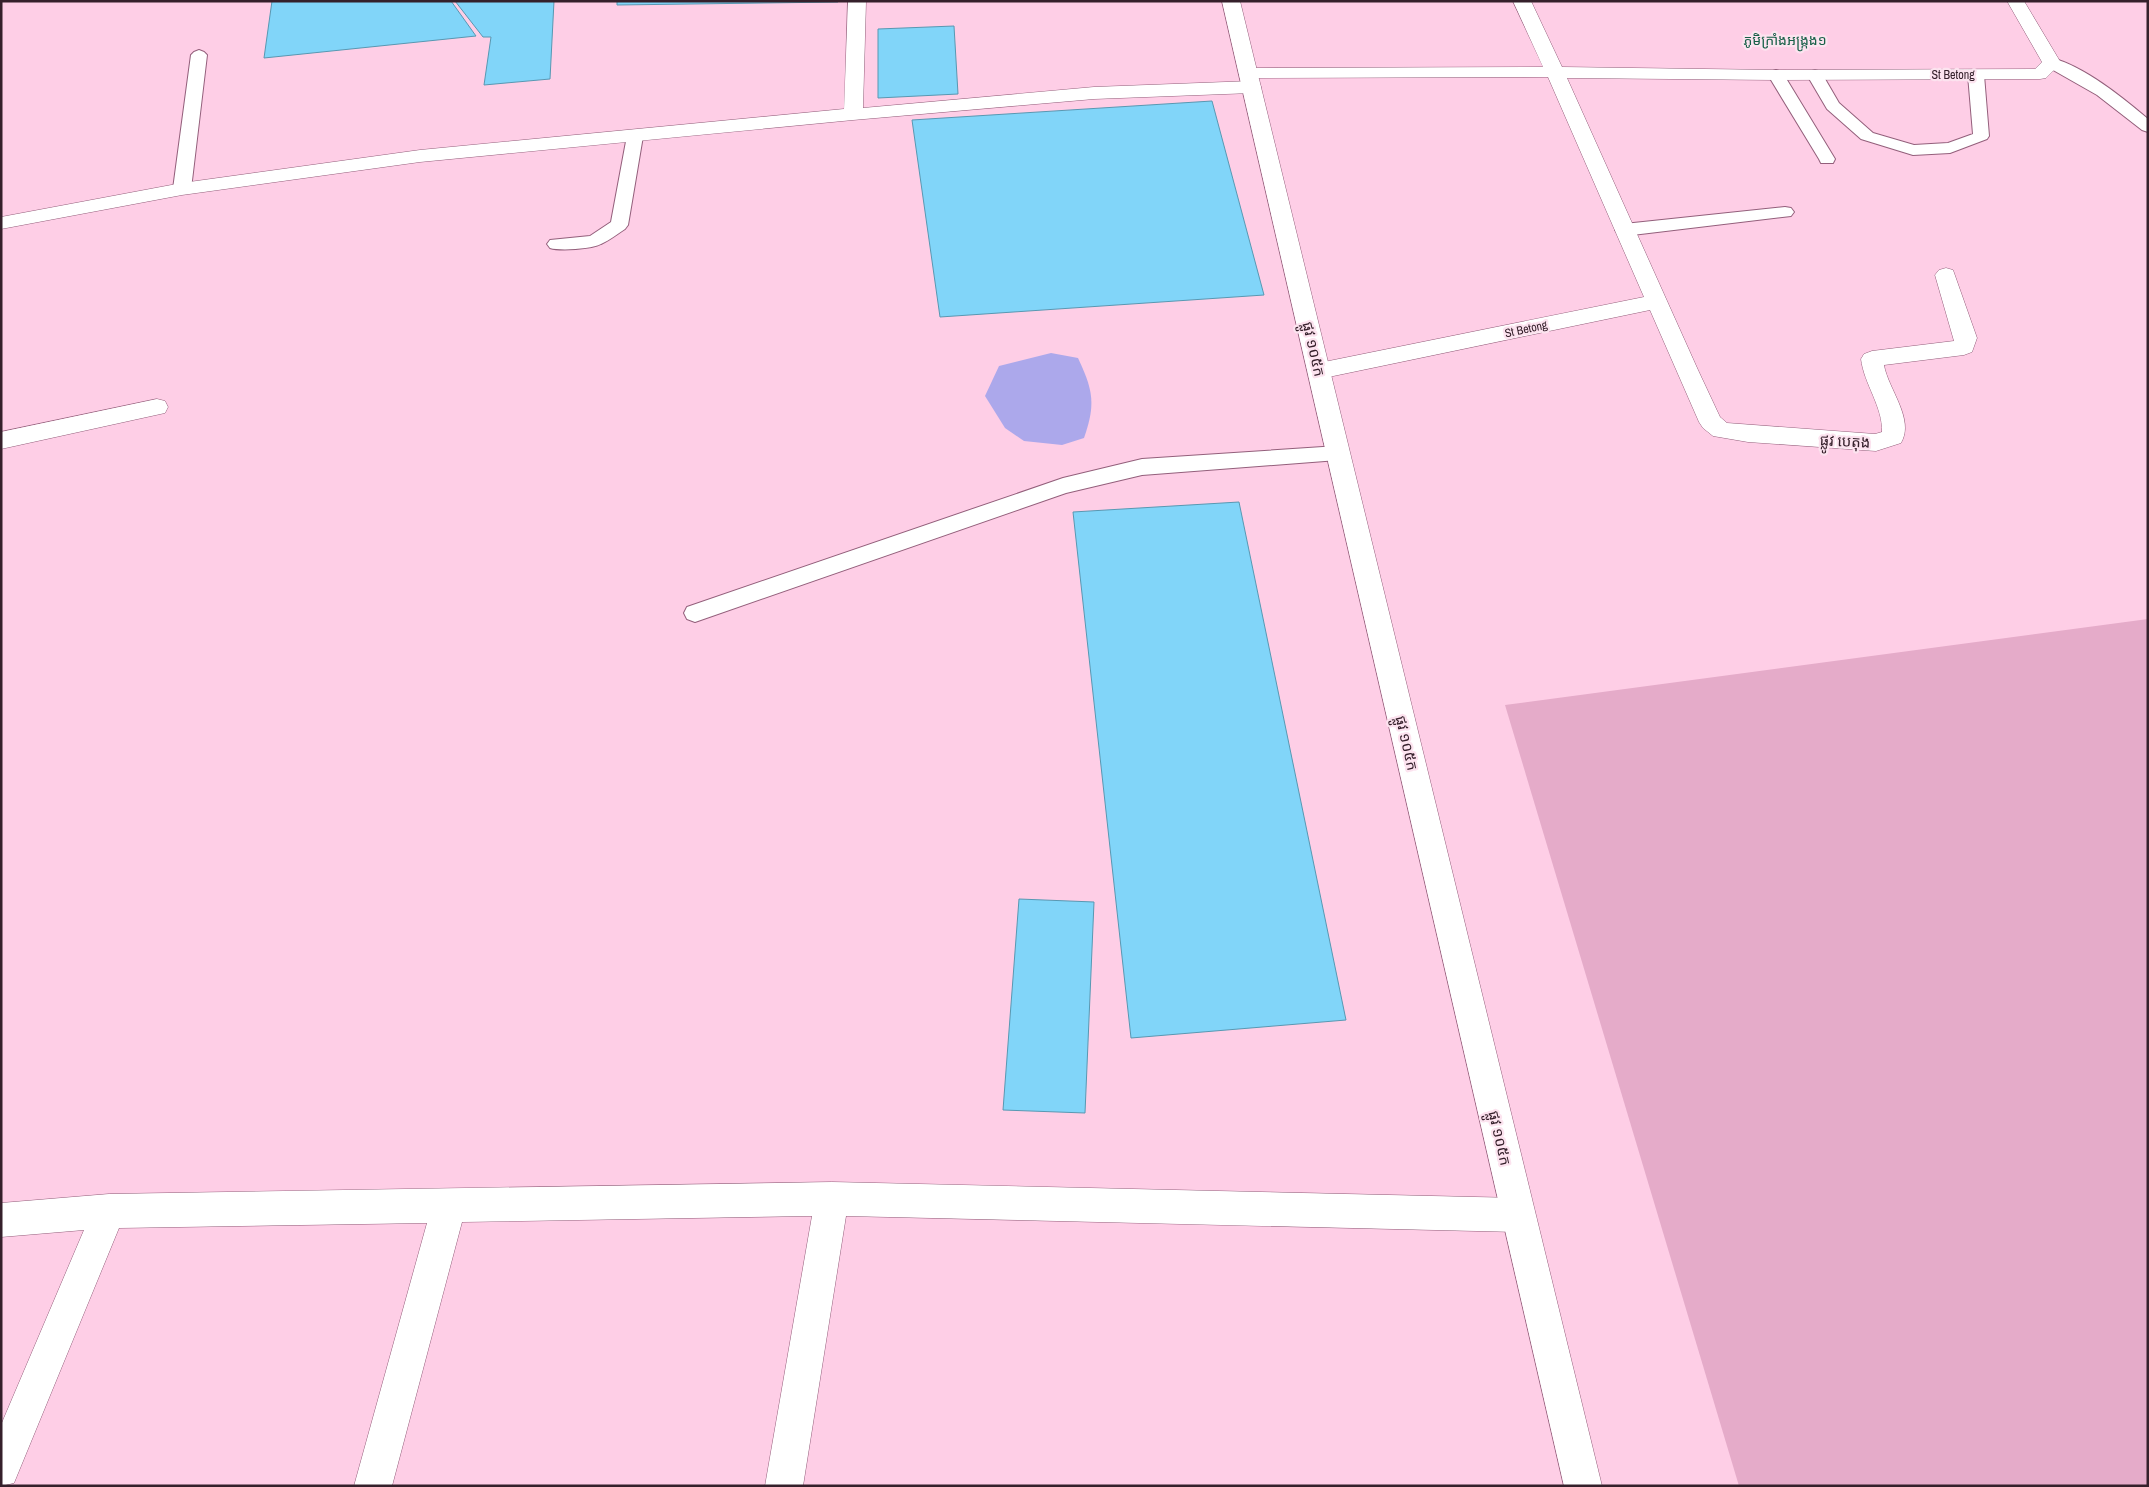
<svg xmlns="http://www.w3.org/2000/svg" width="2149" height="1487" font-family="'Archivo Narrow','Noto Sans Khmer',sans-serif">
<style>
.green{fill:#e5abc9}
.water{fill:#aca8eb}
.building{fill:#81d5f9;stroke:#5898b2}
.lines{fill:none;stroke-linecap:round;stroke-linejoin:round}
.service-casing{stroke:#935f7b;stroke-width:2}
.minor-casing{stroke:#935f7b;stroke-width:1}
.secondary-casing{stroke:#935f7b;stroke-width:1}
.service{fill:#fff;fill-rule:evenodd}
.minor{fill:#fff;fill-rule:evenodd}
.secondary{fill:#fff;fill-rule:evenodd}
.labels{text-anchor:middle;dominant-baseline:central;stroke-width:4.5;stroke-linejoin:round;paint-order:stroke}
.far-street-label{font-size:12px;fill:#35202b;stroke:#fce3ef}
.far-neighbourhood-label{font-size:14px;fill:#186048;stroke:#fce3ef}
.street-label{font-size:15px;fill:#35202b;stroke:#fce3ef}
</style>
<rect width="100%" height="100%" fill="#fecee6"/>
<path class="green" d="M2148,619V1486H1739L1505,705Z"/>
<path class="water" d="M1051,353L1078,358C1093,390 1096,404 1084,438L1062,445L1024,441L1005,428L985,396L999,366Z"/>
<path class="building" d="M272,1H451L476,36L264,58Z
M455,1H554L550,79L484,85L491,37H483Z
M617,1H838V2L617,5Z
M954,26L958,94L878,98V29Z
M1212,101L1264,295L940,317L912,120Z
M1239,502L1346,1020L1131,1038L1073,512Z
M1019,899L1094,902L1085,1113L1003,1110Z"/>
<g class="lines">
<defs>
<path id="service" d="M199,50L204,52L207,55L191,189L188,193L182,194L176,193L173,189L191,55L194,52Z
M2052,58C2085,67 2122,97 2148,119V132L2142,130L2097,95L2046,66L2044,63L2046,60Z
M1776,70L1782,72L1784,75L1835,159L1833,163H1821L1819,159L1768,75L1770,72Z
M1815,70L1821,72L1839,103L1873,133L1914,145L1948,143L1973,134L1968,75L1970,72H1982L1984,75L1989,136L1987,139L1950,153L1913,155L1861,139L1827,109L1807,75L1809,72Z
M635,131L641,133L643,136L628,225L625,229C617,234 610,240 601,244C592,249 560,251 550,248L547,244L550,240L590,236L611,222L627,136L629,133Z
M1785,207L1791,208L1794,212L1791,216L1624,236L1618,234L1615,230L1618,226L1624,224Z
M1338,446L1345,448L1348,453L1345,458L1338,460L1142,475L1066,493L695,622L687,619L684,613L687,607L1063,478L1142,459Z"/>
<path id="minor" d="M848,1H866L863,108L1094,87L1252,81L1259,83L1261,87L1259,91L1252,93L1094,99L853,120L420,162L182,195L1,229V217L182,183L420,150L844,109Z
M1513,1H1531L1562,67L1776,70L2035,69L2042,62L2007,1H2024L2061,63L2046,78L2040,79L1776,80L1567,78L1698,370L1720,417L1727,423L1875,434L1882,432C1883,407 1864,384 1861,359L1864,354L1872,351L1954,341L1935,275L1939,270L1946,268L1953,270L1977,338L1972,352L1964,355L1884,365C1888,389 1915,419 1901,443L1876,451L1748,442L1713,436L1703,428L1699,422L1650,310L1319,379L1311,377L1308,371L1311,365L1319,363L1644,297L1548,77L1248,78L1242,77L1239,73L1242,69L1248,68L1543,67Z
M157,399L165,401L168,407L165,413L1,449V432Z
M832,1182L1518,1198L1530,1203L1535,1215L1530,1227L1518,1232L846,1216L803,1486H765L812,1216L462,1222L392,1486H354L427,1223L119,1228L14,1483L1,1486V1425L84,1230L1,1237V1203L109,1194Z"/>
<path id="secondary" d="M1222,1H1240L1602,1486H1564Z"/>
</defs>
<use href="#service" class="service-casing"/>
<use href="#minor" class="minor-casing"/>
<use href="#secondary" class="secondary-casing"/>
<use href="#service" class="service"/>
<use href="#minor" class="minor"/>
<use href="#secondary" class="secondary"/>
</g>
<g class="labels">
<g class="far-street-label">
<text x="1953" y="75">St Betong</text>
<text transform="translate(1526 329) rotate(-12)">St Betong</text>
</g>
<g class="far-neighbourhood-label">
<text x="1785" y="40">ភូមិក្រាំងអង្រ្កង១</text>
</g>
<g class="street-label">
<text transform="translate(1314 349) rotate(77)">ផ្លូវ ១០៥ក</text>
<text transform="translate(1845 441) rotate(3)">ផ្លូវ បេតុង</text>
<text transform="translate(1407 743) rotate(77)">ផ្លូវ ១០៥ក</text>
<text transform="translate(1500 1138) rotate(77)">ផ្លូវ ១០៥ក</text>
</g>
</g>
<rect width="2149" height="1487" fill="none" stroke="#35202b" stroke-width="5"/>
</svg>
